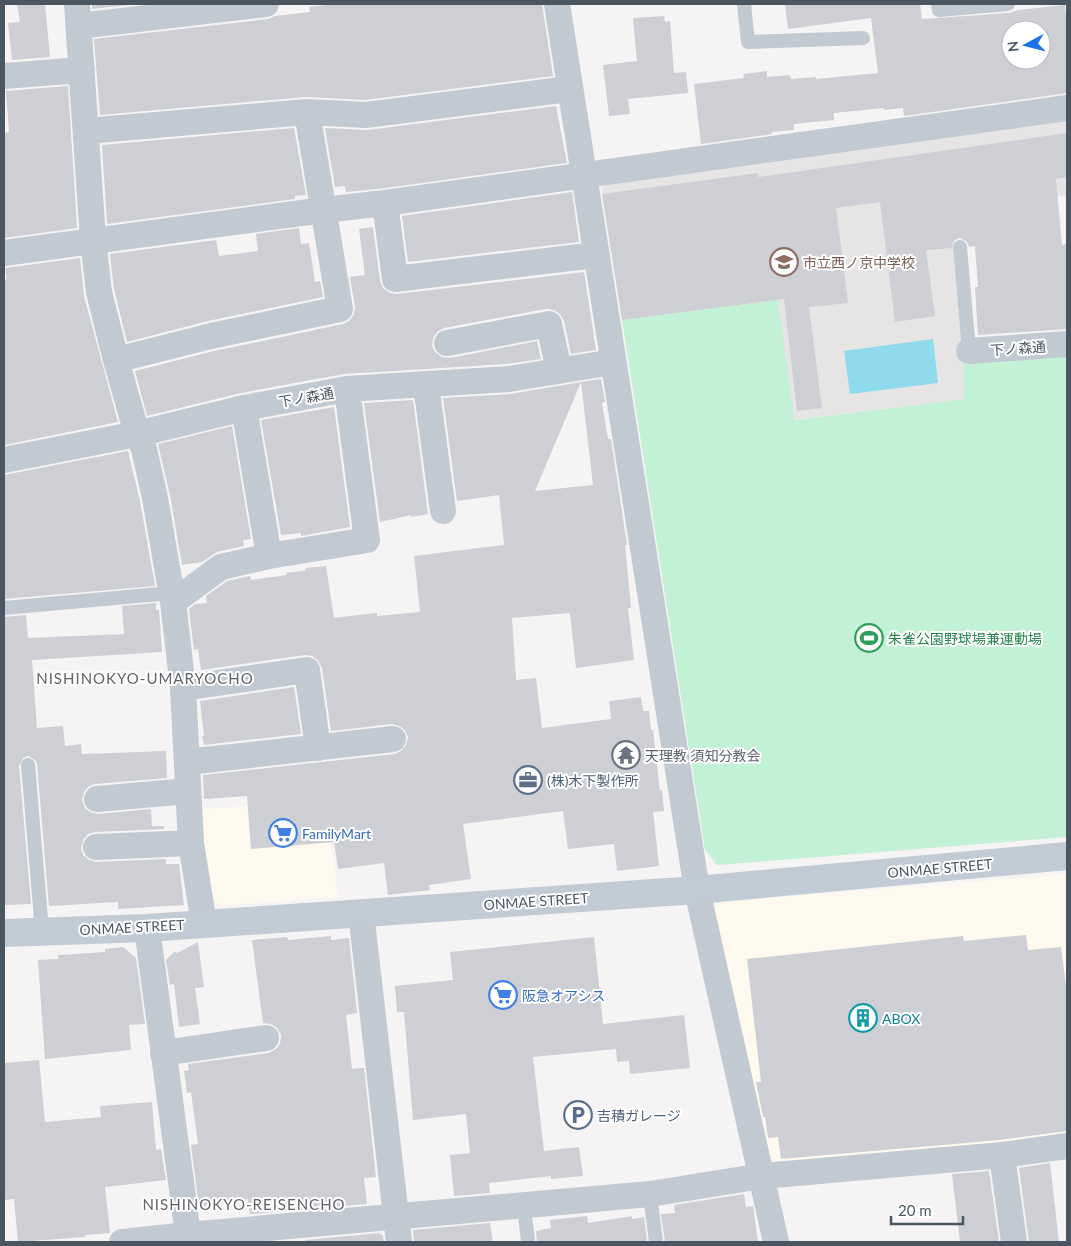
<svg xmlns="http://www.w3.org/2000/svg" width="1071" height="1246" font-family="Lato,'Noto Sans JP',sans-serif">
<style>
.commercial{fill:#fdf9ef}
.education{fill:#e6e4e5}
.green{fill:#c3f1d5}
.water{fill:#90daee}
.building{fill:#cdcfd5;fill-rule:evenodd}
.lines{fill:none;stroke-linecap:round;stroke-linejoin:round}
.lane{stroke:#c1cad2;stroke-width:14}
.street{stroke:#c1cad2;stroke-width:26}
.secondary{stroke:#c1cbd6;stroke-width:28}
.labels{text-anchor:middle;dominant-baseline:central;stroke-width:4;stroke-linejoin:round;paint-order:stroke}
.education-label{font-size:14px;fill:#785e54;stroke:#fff;text-anchor:start}
.street-label{font-size:14px;fill:#4a5661;stroke:#fff}
.leisure-label{font-size:14px;fill:#27864d;stroke:#fff;text-anchor:start}
.worship-label{font-size:14px;fill:#5b616d;stroke:#fff;text-anchor:start}
.service-label{font-size:14px;fill:#4e5e75;stroke:#fff;text-anchor:start}
.shop-label{font-size:14px;fill:#366cbe;stroke:#fff;text-anchor:start}
.culture-label{font-size:14px;fill:#0d838f;stroke:#fff;text-anchor:start}
.neighbourhood-label{font-size:15px;letter-spacing:1px;fill:#5f6368;stroke:#fff}
</style>
<rect width="100%" height="100%" fill="#f5f3f3"/>
<path class="commercial" d="M326,802L338,897L220,906L209,896L196,809Z
M1067,874V1135L783,1166L770,1154L710,917L718,902Z"/>
<path class="education" d="M1067,121V196L949,204L963,358L964,399L641,438L602,190L607,182Z"/>
<path class="green" d="M778,300L794,420L964,399L963,358L1067,352V837L717,865L705,850L622,320Z"/>
<path class="water" d="M933,339L938,383L850,394L844,351Z"/>
<path class="building" d="M17,4H45L50,57L12,60L8,23L20,22Z
M92,4H140L92,9Z
M334,4H542L553,76L365,100L306,97L100,115L94,39L268,19L275,16L310,12L309,7Z
M785,4H920L922,19L1009,13L1018,10L1065,5L1067,32V93L904,116L903,108L884,110V108L834,113V120L794,124V130L772,132V134L701,144L694,84L744,78L743,74L767,71V77L790,75L791,79L816,77V79L878,73L871,18L788,29ZM1011,30H1041V60H1011Z
M664,16L665,22L670,21L674,73L686,72L688,93L628,99L630,114L609,116L603,65L637,61L633,18Z
M68,86L77,228L4,238V133L9,132V131L6,91Z
M556,106L567,163L378,189L346,192L345,186L335,187L325,128L368,130Z
M294,128L306,195L295,196V199L107,224L102,145Z
M1067,133V177L1056,179L1062,245L1067,244V329L978,335L975,287H978L975,246L969,247L967,242L960,238L955,240L951,248L926,250L935,316L895,322L880,202L836,208L848,303L809,307L822,408L797,411L784,299L622,320L602,194L758,173V177Z
M572,192L579,242L408,262L402,216Z
M373,227L380,281L383,288L390,293L397,294L584,272L596,350L571,354L564,321L560,314L554,310L546,309L444,328L437,332L433,338L432,346L435,352L442,357L450,358L537,341L541,359L507,364L344,374L241,393L147,416L135,371L214,351L343,324L349,321L354,314L355,307L350,277L365,275L359,229Z
M299,228L301,244L309,243L315,282L320,281L323,297L208,321L127,342L114,289L110,254L216,240L219,256L258,251L256,234Z
M80,258L84,296L118,422L4,445V280L7,279L5,268Z
M601,379L605,402L602,403L608,439H611L627,545H625L631,608H628L634,660L576,668L570,613L512,618L516,680L536,678L542,728L611,719L609,701L641,697L643,711H649L651,730H653L660,791L662,790L664,811L653,812L659,866L617,871L614,844L568,849L563,811L463,824L471,879L429,885L430,890L388,895L384,863L338,869L334,842L251,849L247,796L204,799L203,775L395,754L401,751L406,745L408,737L405,730L399,726L392,724L331,731L322,668L318,660L312,656L305,655L201,670L198,649L194,650L189,609L195,604L207,603L206,596L227,581L250,576L251,580L287,575L286,573L302,571L306,570L305,568L326,566L334,618L366,614L377,613V616L420,612L414,556L504,545L499,495L457,501L443,398L510,394L581,382L535,491L593,485L581,382Z
M413,400L428,514L411,517V515L380,522L364,403Z
M334,407L350,527L301,536V533L281,535L261,420Z
M232,426L251,539L243,540L244,546L217,552L202,562L182,565L170,495L158,444Z
M128,451L140,501L155,586L4,599V475Z
M156,603V610H159L162,652L32,660L37,728L63,726L65,746L81,744L82,754L166,751L167,778L95,784L89,786L84,792L82,800L85,808L90,812L98,814L151,809L152,826H164V829L95,832L88,834L83,840L81,848L83,855L89,860L96,862L166,859V864H179L184,905L118,909V902L49,906L37,764L35,760L28,756L23,758L19,766L31,904L4,905V617L26,615L28,638L124,634L122,606Z
M294,687L301,734L204,745L202,736H204L200,701Z
M1026,935L1028,950L1061,947L1067,994V1131L1000,1140L781,1159L778,1137L768,1138L765,1117H763L756,1082H761L747,959L963,936L964,941Z
M331,936V940L349,938L357,1013L346,1015L352,1069L364,1068L376,1177L364,1178L367,1204L250,1214L248,1199L199,1207L191,1145L198,1144L191,1092L187,1093L184,1071L189,1070L188,1064L269,1053L276,1049L280,1044L281,1035L277,1028L271,1024L263,1023L252,940L287,937L288,940Z
M594,937L603,1024L684,1015L690,1068L630,1074L629,1061L617,1062L616,1049L533,1057L544,1151L579,1147L583,1176L551,1179V1176L489,1183L490,1193L454,1196L450,1155L470,1153L466,1114L413,1120L404,1012H397L395,986L453,980L450,952Z
M198,942L204,987L195,988L200,1024L179,1027L174,984L170,985L166,960L174,952L177,953Z
M123,947L136,958L145,1024L129,1025L131,1050L45,1059L38,960L58,959V955L105,952V949Z
M39,1060L45,1122L101,1117L100,1106L152,1102L156,1150L161,1149L166,1180L105,1187L110,1233L85,1235V1237L18,1242L14,1199L4,1200V1063Z
M1050,1163L1059,1242H1029L1019,1168Z
M989,1171L999,1242H960L952,1174Z
M744,1194L746,1207L753,1206L758,1242H665L661,1214L675,1213L674,1205Z
M587,1216L588,1223L632,1216V1219L644,1217L647,1242H537L536,1231L551,1228L550,1220Z
M490,1223L493,1242H414L413,1230Z
M379,1233L383,1236L384,1242H305V1240Z"/>
<g class="lines">
<path class="lane" d="M744,4L748,42L863,38
M938,4L939,10L1008,4
M960,247L969,351
M4,608L171,593
M28,765L42,931
M650,1194L656,1242
M524,1206L528,1242"/>
<path class="street" d="M77,4L93,240L99,292L116,360L137,434L144,449L155,498L173,602L183,688L191,843L204,924
M557,4L697,890L776,1242
M79,26L266,4
M4,76L82,70
M86,131L307,112L366,115L569,89
M385,203L395,279L596,255
M4,253L324,210L385,203L1067,108
M447,343L549,324L559,371
M969,351L1067,344
M116,360L211,336L340,309L307,112
M426,385L443,511
M244,408L269,556
M4,460L137,434L244,408L347,389L509,379L613,362
M173,602L221,567L269,556L367,540L347,389
M183,688L307,670L318,748
M187,762L393,739
M97,799L188,791
M96,847L191,843
M361,913L399,1242
M147,928L189,1242
M163,1053L266,1038
M1002,1155L1014,1242
M122,1242L188,1235L650,1194L762,1176L1002,1155L1067,1146"/>
<path class="secondary" d="M4,933L147,928L697,890L1067,856"/>
</g>
<defs>
<symbol id="school-ring" viewBox="-11 -11 22 22"><circle r="9.5" fill="#fff" stroke="#8d6e63" stroke-width="1.5"/><path d="M0-5L7-2L0 1L-7-2ZM-4 1L0 2.5L4 1V4Q0 6-4 4Z" fill="#8d6e63"/></symbol>
<symbol id="stadium-ring" viewBox="-11 -11 22 22"><circle r="9.5" fill="#fff" stroke="#2e9e5b" stroke-width="1.5"/><path d="M0-5a6.5 5 0 1 0 0 10a6.5 5 0 1 0 0-10ZM-3.5-1.8h7v3.6h-7Z" fill="#2e9e5b"/></symbol>
<symbol id="temple-ring" viewBox="-11 -11 22 22"><circle r="9.5" fill="#fff" stroke="#6b7280" stroke-width="1.5"/><path d="M0-6L5-2H3V0L6.5 2.5H4V6H1.5V3h-3V6H-4V2.5H-6.5L-3 0V-2H-5Z" fill="#6b7280"/></symbol>
<symbol id="office-ring" viewBox="-11 -11 22 22"><circle r="9.5" fill="#fff" stroke="#5c6f8a" stroke-width="1.5"/><path d="M-6-3h4V-5.5h4V-3h4V5H-6ZM-1-4.5V-3h2v-1.5ZM-6 0V1H6V0Z" fill="#5c6f8a"/></symbol>
<symbol id="supermarket-ring" viewBox="-11 -11 22 22"><circle r="9.5" fill="#fff" stroke="#3f7fe0" stroke-width="1.5"/><path d="M-6-5.5h2.5l.6 2H6L4.5 2H-2.5L-4.4-4H-6ZM-1.5 3.2a1.3 1.3 0 1 0 .1 0ZM3 3.2a1.3 1.3 0 1 0 .1 0Z" fill="#3f7fe0"/></symbol>
<symbol id="building-ring" viewBox="-11 -11 22 22"><circle r="9.5" fill="#fff" stroke="#0f9aa8" stroke-width="1.5"/><path d="M-4-6H4V6H1V3H-1V6H-4ZM-2.5-4.3h1.7v1.8h-1.7ZM.8-4.3h1.7v1.8H.8ZM-2.5-1h1.7V.8h-1.7ZM.8-1h1.7V.8H.8Z" fill="#0f9aa8"/></symbol>
<symbol id="parking-ring" viewBox="-11 -11 22 22"><circle r="9.5" fill="#fff" stroke="#5c6f8a" stroke-width="1.5"/><path d="M-3.5-5.5H1a3.5 3.5 0 0 1 0 7H-1V5.5H-3.5ZM-1-3.4V-.6H.8a1.4 1.4 0 0 0 0-2.8Z" fill="#5c6f8a"/></symbol>
</defs>
<g fill-rule="evenodd">
<use href="#school-ring" x="768" y="246" width="32" height="32"/>
<use href="#stadium-ring" x="853" y="622" width="32" height="32"/>
<use href="#temple-ring" x="610" y="739" width="32" height="32"/>
<use href="#office-ring" x="512" y="764" width="32" height="32"/>
<use href="#supermarket-ring" x="267" y="817" width="32" height="32"/>
<use href="#supermarket-ring" x="487" y="979" width="32" height="32"/>
<use href="#building-ring" x="847" y="1002" width="32" height="32"/>
<use href="#parking-ring" x="562" y="1099" width="32" height="32"/>
</g>
<g class="labels">
<g class="education-label">
<text x="803" y="262">市立西ノ京中学校</text>
</g>
<g class="street-label">
<text transform="translate(1018 348) rotate(-4)">下ノ森通</text>
<text transform="translate(306 397) rotate(-10)">下ノ森通</text>
<text transform="translate(940 868) rotate(-5)">ONMAE STREET</text>
<text transform="translate(536 901) rotate(-4)">ONMAE STREET</text>
<text transform="translate(132 927) rotate(-3)">ONMAE STREET</text>
</g>
<g class="leisure-label">
<text x="888" y="638">朱雀公園野球場兼運動場</text>
</g>
<g class="worship-label">
<text x="645" y="755">天理教 須知分教会</text>
</g>
<g class="service-label">
<text x="547" y="780">(株)木下製作所</text>
<text x="597" y="1115">吉積ガレージ</text>
</g>
<g class="shop-label">
<text x="302" y="833">FamilyMart</text>
<text x="522" y="995">阪急オアシス</text>
</g>
<g class="culture-label">
<text x="882" y="1018">ABOX</text>
</g>
<g class="neighbourhood-label">
<text x="145" y="678">NISHINOKYO-UMARYOCHO</text>
<text x="244" y="1204">NISHINOKYO-REISENCHO</text>
</g>
</g>
<rect width="1071" height="1246" fill="none" stroke="#4a5661" stroke-width="10"/>
<g transform="translate(1026 45) rotate(263)"><circle r="24" fill="#ffffff" stroke="#b7bbc0"/>
<path d="M0-4L9 19L0 12L-9 19Z" fill="#1a73e8"/>
<text y="-8" font-size="14" font-weight="bold" text-anchor="middle" fill="#4a5661">N</text>
</g>
<path d="M891 1216v8h72v-8" fill="none" stroke="#4a5661" stroke-width="2.5"/>
<text x="898" y="1216" font-size="15" fill="#4a5661" stroke="#ffffff" stroke-width="4" paint-order="stroke">20 m</text>
</svg>
